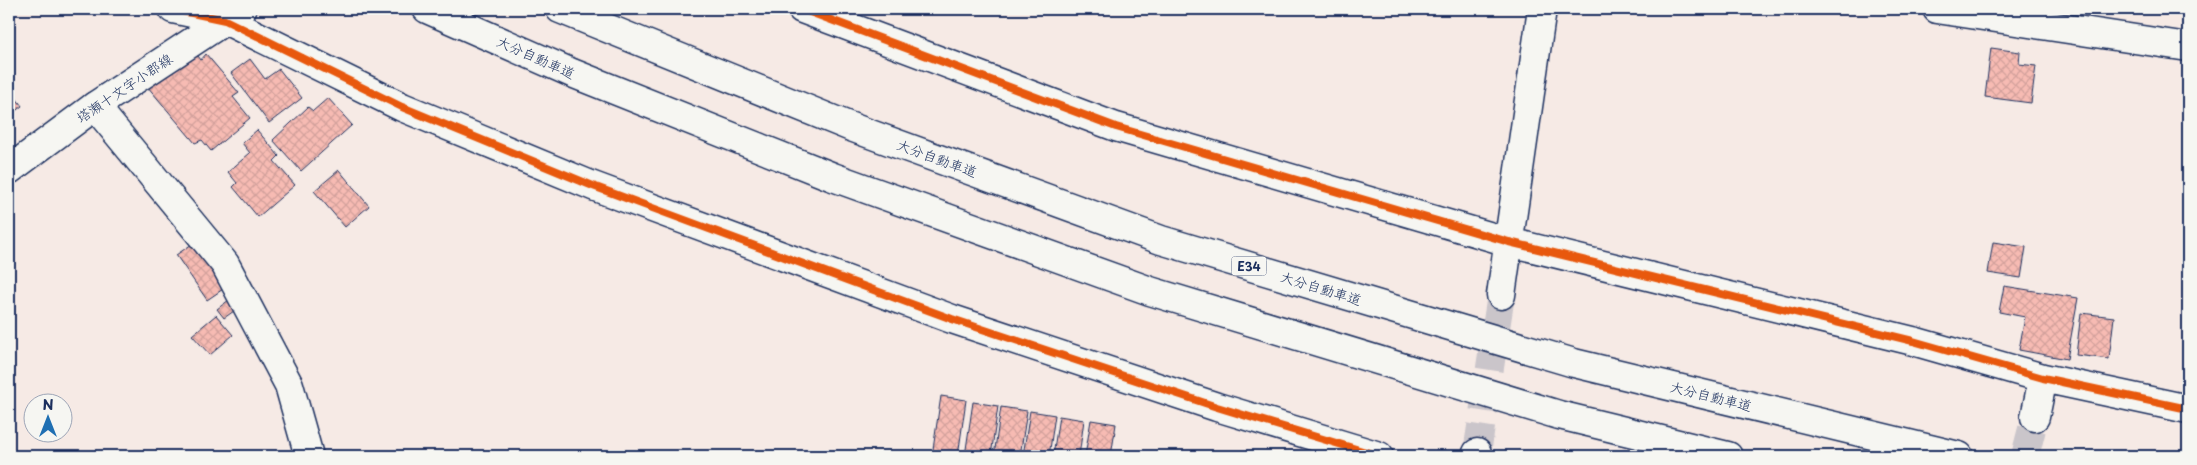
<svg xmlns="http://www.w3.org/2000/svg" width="2197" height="465" font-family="'Playpen Sans','Klee One',sans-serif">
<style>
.building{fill:url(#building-cross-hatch);stroke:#1b2f5e}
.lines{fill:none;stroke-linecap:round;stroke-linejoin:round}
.minor-tunnel{stroke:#cac5ca;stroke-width:28;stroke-dasharray:28 14;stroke-linecap:butt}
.minor-casing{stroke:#1b2f5e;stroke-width:31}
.major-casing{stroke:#1b2f5e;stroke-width:31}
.highway-casing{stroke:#1b2f5e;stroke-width:31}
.minor{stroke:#f6f6f2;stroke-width:28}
.major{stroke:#f6f6f2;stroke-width:28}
.highway{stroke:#f6f6f2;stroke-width:28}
.cycleway-casing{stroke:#f6f6f2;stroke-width:11}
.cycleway{stroke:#e8590c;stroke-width:8}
.labels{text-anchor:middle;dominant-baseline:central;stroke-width:4;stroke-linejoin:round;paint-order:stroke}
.shield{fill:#f6f6f2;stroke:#5d6b8a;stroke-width:1}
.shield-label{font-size:12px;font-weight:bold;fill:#1b2f5e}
.street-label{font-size:14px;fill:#1b2f5e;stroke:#f6f6f2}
</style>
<defs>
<pattern id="building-cross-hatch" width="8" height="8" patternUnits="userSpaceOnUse" patternTransform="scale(1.25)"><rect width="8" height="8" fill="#f7bbb3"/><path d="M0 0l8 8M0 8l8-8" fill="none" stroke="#d3a19c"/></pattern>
</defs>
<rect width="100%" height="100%" fill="#f6eae5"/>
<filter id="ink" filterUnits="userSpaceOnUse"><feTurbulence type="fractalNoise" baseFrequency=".02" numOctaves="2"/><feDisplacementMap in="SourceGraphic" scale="10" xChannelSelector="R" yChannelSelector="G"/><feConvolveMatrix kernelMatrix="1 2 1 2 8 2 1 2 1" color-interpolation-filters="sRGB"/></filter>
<g filter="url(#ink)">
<path class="building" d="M192,48L201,60L206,54L239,93L233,97L250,118L211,151L202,140L195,143L147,86Z
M1991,48L2020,52L2019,64L2036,66L2031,103L1985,97Z
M250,59L265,79L279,69L302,98L269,123L231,73Z
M9,89L22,106L9,116Z
M328,98L352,125L301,171L273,140L308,107L313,111Z
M257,130L279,156L274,161L295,185L258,217L233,187L237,183L228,172L250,153L242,143Z
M339,170L369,206L345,227L314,191Z
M198,240L229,285L207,300L176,255Z
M1993,242L2026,247L2021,278L1988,273Z
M2004,286L2078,298L2067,359L2019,350L2025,317L1999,312Z
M233,297L244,325L234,311L224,318L217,309Z
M2081,313L2114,317L2109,359L2076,355Z
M216,315L233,335L210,355L192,335Z
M941,396L966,400L958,456H932Z
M973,402L998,406L991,456H965Z
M1001,407L1027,411L1020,456H994Z
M1030,411L1055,415L1049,456H1023Z
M1059,416L1084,420L1079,456H1053Z
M1091,420L1116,424L1111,456H1085Z"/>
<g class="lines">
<path class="minor-tunnel" d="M1477,453L1501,295
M2025,456L2035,417"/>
<defs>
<path id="minor" d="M173,9L225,20L402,107L593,186L952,319L1217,407L1379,456
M802,9L1116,127L1509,242L1913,341L2043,378L2188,409
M1937,9L2188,47
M95,106L225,264L289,385L309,456
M1501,295L1542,9
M2035,417L2043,378
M1476,456L1477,453"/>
<path id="major" d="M9,170L95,106L242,9"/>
<path id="highway" d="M427,9L572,73L833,177L1150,291L1559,415L1728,456
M560,9L851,127L1161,240L1574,363L1959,456"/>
</defs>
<use href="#minor" class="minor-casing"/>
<use href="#major" class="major-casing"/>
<use href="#highway" class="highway-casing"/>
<use href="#minor" class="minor"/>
<use href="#major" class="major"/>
<use href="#highway" class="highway"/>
<defs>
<path id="cycleway" d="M173,9L225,20L402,107L593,186L952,319L1217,407L1379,456
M802,9L1116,127L1509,242L1913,341L2043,378L2188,409"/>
</defs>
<use href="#cycleway" class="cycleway-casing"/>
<use href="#cycleway" class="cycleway"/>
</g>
</g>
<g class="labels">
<rect class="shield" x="1231.5" y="256.5" width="35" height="19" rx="4"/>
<g class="shield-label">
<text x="1249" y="266">E34</text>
</g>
<g class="street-label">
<text transform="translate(536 57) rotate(24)">大分自動車道</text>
<text transform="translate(124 88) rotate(-34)">塔瀬十文字小郡線</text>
<text transform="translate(937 158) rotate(20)">大分自動車道</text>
<text transform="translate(1321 288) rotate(17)">大分自動車道</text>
<text transform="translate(1711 396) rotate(14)">大分自動車道</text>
</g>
</g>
<rect width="2197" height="465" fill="none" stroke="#f6f6f2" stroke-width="30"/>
<rect x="15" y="15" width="2167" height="435" fill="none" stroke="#1b2f5e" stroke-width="2" filter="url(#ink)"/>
<g transform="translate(48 418)"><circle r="24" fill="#f6f6f2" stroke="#9ea6b7"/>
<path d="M0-4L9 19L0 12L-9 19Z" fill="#1f6fb2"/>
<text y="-8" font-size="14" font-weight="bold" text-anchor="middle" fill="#1b2f5e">N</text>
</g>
</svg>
